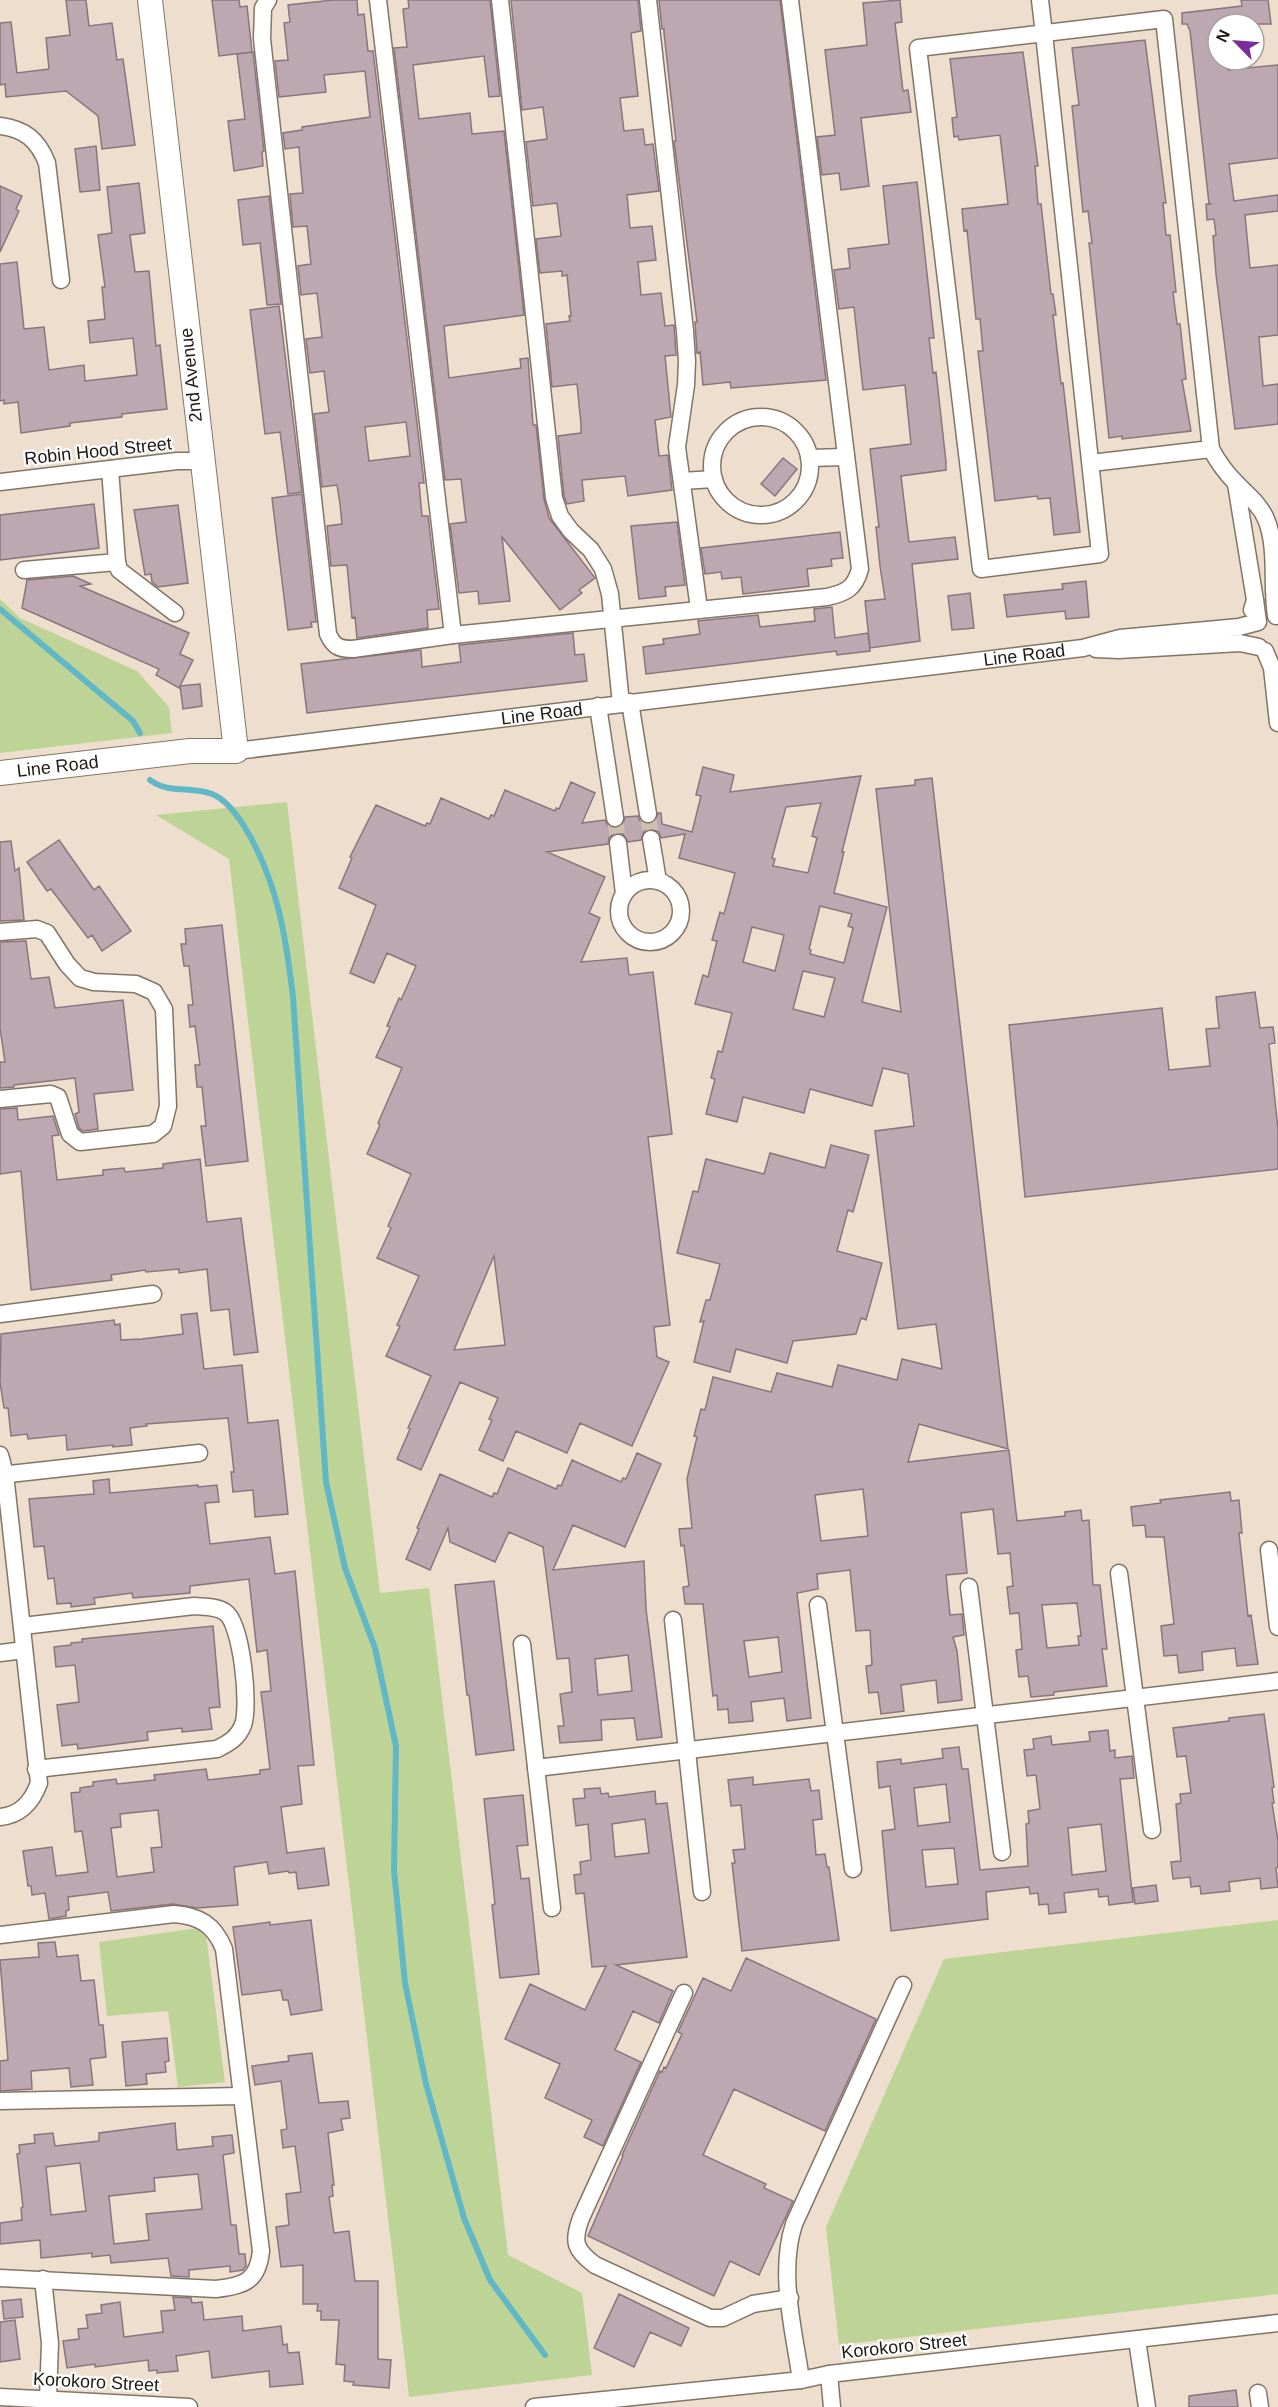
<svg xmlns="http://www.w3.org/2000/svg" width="1278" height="2407" font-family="Arial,sans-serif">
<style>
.green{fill:#bed497}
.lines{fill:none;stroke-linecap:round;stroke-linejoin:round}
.stream{stroke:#62b7c6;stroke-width:6}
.building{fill:#bda7b0;stroke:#8a757e;stroke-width:1.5;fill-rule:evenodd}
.street-tunnel{stroke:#cec0b1;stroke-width:16;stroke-dasharray:16 8;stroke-linecap:butt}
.street-casing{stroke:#837566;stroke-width:19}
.secondary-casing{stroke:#837566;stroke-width:26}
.street{stroke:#fff;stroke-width:16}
.secondary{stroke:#fff;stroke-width:24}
.labels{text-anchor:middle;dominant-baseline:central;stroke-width:4.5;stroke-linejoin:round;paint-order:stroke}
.street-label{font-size:18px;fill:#1f1913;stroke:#fff}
</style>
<rect width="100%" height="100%" fill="#eddecd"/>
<path class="green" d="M0,599L20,618L137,671L169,707L172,733L0,753Z
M287,802L380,1593L429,1588L508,2255L582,2293L592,2375L409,2397L229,859L156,815Z
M1278,1920V2294L839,2345L826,2227L944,1959Z
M205,1927L225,2082L178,2087L168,2011L107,2016L99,1942Z"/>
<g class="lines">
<path class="stream" d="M0,609L133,721L140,733
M150,780C168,794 191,786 212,794C225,799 237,815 244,826C277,879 286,937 293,997L326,1482L345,1568L375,1648L396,1746L394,1870L405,1983L426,2084L464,2218L490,2280L545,2355"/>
</g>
<path class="building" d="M66,0H86L89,26L112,23L117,60L123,59L135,145L102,149L98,116L66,91L6,97L5,84L0,85V23L11,22L17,73L49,69L46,38L70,35Z
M212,0H239L240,7L247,6L252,52L219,56Z
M333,0H357L358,15L364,14L368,51H373L424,483H419L422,516H428L439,609L427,610L428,628L357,638L355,617L352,618L347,565L331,566L327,526L342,524L340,504L337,485L322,487L314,414L329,412L324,371L310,373L306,339L322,337L317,293L301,295L298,266L311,264L307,226L293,227L290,194L303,193L300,161L299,147L285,149L283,133L302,130V127L370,117L365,71L324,75L326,92L279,97L275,61L288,60L284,23L290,22L288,5ZM406,422L410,456L369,461L365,427Z
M408,0H490L500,96L489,97L484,56L413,65L419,119L470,113L472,134L504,131L524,315L444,326L449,378L521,368L520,359L528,358L533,425H536L544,499L549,518L595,578L579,590L582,593L560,610L502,537L510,601L479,604L478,591L459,593L450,524L466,522L461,479L445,480L394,48L407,47L403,9L409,8Z
M511,0H638L641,31L631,33L638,96L620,98L624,131L643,129L645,145L653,144L659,191L627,195L630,228L652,226L656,260L638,262L641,295L661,293L665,326L674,325L676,355L665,356L671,417L655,420L659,456L668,455L672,490L628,496L625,476L582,480L584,501L567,504L564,496L558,436L581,433V424L577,384L552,387L546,324L570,321L569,316H571L567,275L562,276V271L540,273L536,239L561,236L557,203L533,206L526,142L547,139L543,107L522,110Z
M659,0H780L826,380L731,388L730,382L703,385L700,352L697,353L695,322H697L674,141H676L664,33V29H662Z
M900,0L902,22L895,23L903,91L908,90L911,112L861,118L869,186L841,190L839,173L822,175L817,137L835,135L825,50L867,45L863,3Z
M1241,0H1268L1271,24H1218V60H1227L1228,70L1278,65V158L1229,164L1234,201L1278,195V211L1245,215L1250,268L1278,265V335L1259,337L1263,386L1278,384V424L1235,429L1216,274L1213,236L1216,235L1214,219L1207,220L1206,204H1212H1209L1190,31L1187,24H1182V13L1242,6Z
M1145,40L1166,203H1163L1166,235H1170L1176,292H1173L1177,324H1180L1186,379L1182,380L1191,431L1122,439V436L1109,438L1089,243H1092L1088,211L1083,212L1072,106L1079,105L1072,48Z
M253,52L264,151L262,152L263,166L234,171L228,121L245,119L237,54Z
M1023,52L1038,166H1035L1038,204H1041L1051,294H1053L1056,315H1053L1061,384L1063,383L1080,532L1054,535L1050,498L1038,499L1037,496L995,501L978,351H983L980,319H976L967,230L964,231L962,209L1008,204L1000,135L959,140L958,136L954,137L952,118L957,117L950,59Z
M96,146L100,190L80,192L75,149Z
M917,182L934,338H929L933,373L936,372L946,462V470L901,476L909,542L955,537L958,559L912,564L920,641L870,648L865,601L885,599L880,566L876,527H879L870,449L911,444L905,385L863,390L854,307L839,309L834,270L850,268L848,249L889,244L883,186Z
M139,183L145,233L130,235L135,272L149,271L156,346L160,345L167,409L122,414V417L70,423V426L21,433L18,402L4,404V400L0,401V264L17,262L24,329L44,327L49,370L84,365L85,381L137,375L133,338L90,343L88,321L105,319L102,287H105L98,235L112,233L107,187Z
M0,186L22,196L16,209L19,211L0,252Z
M269,196L281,304L267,305L260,243L243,245L238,200Z
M279,306L302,492L288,494L280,432L265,434L250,310Z
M783,458L797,469L775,496L761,484Z
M302,494L316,622H311L312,627L288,630L272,498Z
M94,504L99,548L0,560V515Z
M178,505L188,583L158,587L152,582L151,574L145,575L134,510Z
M677,522L685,585L665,587L666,596L639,599L631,526Z
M840,532L843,558L831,559L832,566L807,569L809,586L743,594L741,577L722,579L721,572L705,574L701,548Z
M73,576L91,584L80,586L189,633L180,654L193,660L179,688L156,675L159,669L22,608L27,580Z
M1086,581L1089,617L1066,619L1065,611L1007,617L1004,595L1063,589L1062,584Z
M970,593L974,628L952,630L948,596Z
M832,607L835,638L868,633L870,651L837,655L836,651L646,674L643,647L664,644L663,639L700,634L698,621L758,615L760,627L815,621L814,609Z
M573,633L575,655L584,654L587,681L307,713L301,664L421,650L422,667L461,662L459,645Z
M200,684L202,706L183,709L180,686Z
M703,767L734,775L730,792L861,776L842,852H844L834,893L887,907L862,1002L901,1012L876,789L915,785V780L932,778L1008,1449L919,1424L908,1462L1009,1450L1017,1521L1065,1516V1512L1081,1510L1082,1521L1089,1520L1093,1585H1100L1107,1649H1102L1107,1686L1054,1692V1695L1031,1697L1028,1676L1019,1677L1016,1650L1022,1649L1019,1613L1010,1614L1007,1587L1013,1586L1010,1553L998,1554L993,1509L961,1513L967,1573L946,1575L950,1615L962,1614L964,1635L953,1637L957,1651L962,1700L938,1703L936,1680L901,1685L904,1711L881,1714L878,1692L869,1693L866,1666L872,1665L870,1630L856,1631L850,1570L817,1574L818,1589L797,1593L811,1718L787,1721L784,1698L751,1702L753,1721L729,1723L728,1709L718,1710L717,1695L713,1696L703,1604H685L683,1587L689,1586L684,1545L681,1546L679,1529L692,1528L687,1479L697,1437L694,1436L701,1409L705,1410L713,1377L771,1392L777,1373L832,1387L838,1365L897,1380L902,1359L942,1369L936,1324L898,1329L878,1157L875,1131L914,1126L908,1074L883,1068L872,1106L810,1089L804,1113L743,1097L737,1122L706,1114L715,1079L711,1078L718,1051L722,1052L732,1013L695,1004L703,975L708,977L717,941L712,940L720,912L724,914L735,873L679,858L685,834L661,838L659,832L650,829L644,831L641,840L628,842L623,834L616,833L609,838L608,844L547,852L605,877L589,913L600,918L581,962L627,958L629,975L653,972L672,1134L648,1137L670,1325L654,1327L657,1357L669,1362L632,1446L580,1423L567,1453L516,1431L503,1461L479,1450L492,1420L489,1419L498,1398L460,1382L421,1470L397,1459L410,1429L408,1428L431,1376L386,1356L400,1326L397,1325L419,1276L377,1258L391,1228L388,1226L411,1174L367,1154L380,1125L378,1123L402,1068L376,1057L390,1027L387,1026L399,998L401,1000L416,966L387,953L374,983L350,973L376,905L339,888L352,858L350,857L376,805L425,826L427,823L430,824L441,798L489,819L491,815L494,816L505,790L555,811L556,808L559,809L571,782L595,793L582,823L605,820L607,825L616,828L622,826L625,817L638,816L640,821L649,824L655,822L658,813H661L662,824L692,832L701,796L696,795ZM821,803L812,836L817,838L808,873L773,866L775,859L772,858L786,807ZM820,906L852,914L848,926L853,928L844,963L810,954L811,950L809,949ZM752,927L784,935L775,971L743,962ZM803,971L835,978L824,1017L793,1009ZM494,1256L505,1345L454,1350ZM863,1489L868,1536L821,1541L815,1495ZM1077,1603L1081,1636H1078L1079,1645L1047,1648L1042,1605ZM778,1637L782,1672L749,1677L744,1641Z
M59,840L94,890L99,886L131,931L102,951L92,935L88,938L51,889L47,891L27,862Z
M11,841L15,871L19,868L24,920L0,921V842Z
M222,925L248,1161L206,1166L201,1126H206L202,1087H197L195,1065H200L195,1026L190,1027L188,1005H193L189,966H184L181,944H186L185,929Z
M26,941L31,979L49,977L55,1008L123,1000L133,1090L94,1094L98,1129L83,1131L79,1128L75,1114L79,1112L75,1078L14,1085V1087L0,1088V1062H5L0,1028V942Z
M1255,992L1260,1028L1273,1027L1275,1043L1269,1044L1278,1129V1169L1025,1197L1009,1025L1162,1008L1169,1070L1210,1066L1206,1029L1219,1028L1216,997Z
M17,1108L18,1120L53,1116L59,1135L52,1136L57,1180L103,1175V1170L124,1168L125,1172L163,1168V1164L200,1159L207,1222L241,1218L258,1352L234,1355L229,1309L211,1311L207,1269L179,1273V1269L146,1272L145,1270L111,1275L112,1280L31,1290L21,1171L0,1174V1109Z
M831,1145L869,1155L853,1212L848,1210L837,1251L882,1263L866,1320L861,1318L856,1334L793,1341L787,1363L736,1349L730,1372L694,1362L704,1321L700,1322L706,1300H710L720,1264L677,1253L693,1191L698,1192L706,1159L764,1174L770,1153L825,1168Z
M197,1313L204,1369L242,1365L248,1423L278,1420L288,1514L255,1517L253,1490L233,1492L231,1472H234L228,1418L146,1424L147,1426L130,1428L132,1445L113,1447V1445L67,1450L66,1435L28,1439L27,1434L11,1436L8,1408H4L0,1382L1,1334L114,1320L115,1325L120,1324L121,1340L142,1339L183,1334L181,1315Z
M637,1453L661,1464L625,1547L573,1525L553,1570L644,1561L646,1609L662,1737L637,1740L634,1718L601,1720L602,1740L560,1743L558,1726H564L560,1694L572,1692L569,1658L557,1659L543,1547L509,1532L495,1562L450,1542L448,1528L430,1570L406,1559L419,1529L417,1528L440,1474L492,1497L494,1493L497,1494L508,1468L556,1489L558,1485L561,1486L572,1460L621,1482L623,1478L626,1479ZM628,1655L632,1691L598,1695L595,1659Z
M109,1479L110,1493L198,1485V1487L217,1485L219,1502L205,1503L210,1544L270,1537L275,1574L295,1571L314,1765L298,1766L302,1804L281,1807L287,1853L324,1848L329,1885L298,1889L296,1872L289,1873L288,1871L269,1874L267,1862L234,1867L238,1905L197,1908L173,1904L111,1911L108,1892L68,1897L69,1910L66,1911V1916L49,1919L45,1893L32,1895L31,1886H28L23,1851L52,1847L56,1876L88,1872L82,1831L75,1832L71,1793L80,1792V1788L93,1786V1782L116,1779L117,1784L155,1780L154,1775L206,1769L208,1780L260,1774V1770L270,1769L261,1692L271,1691L267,1650L257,1652L249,1579L190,1586V1593L133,1598L132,1593L94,1598L95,1604L71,1607V1603L57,1604L54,1578L48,1579L44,1546L34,1547L29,1499L94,1494L93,1481ZM158,1810L162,1847L151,1848L154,1872L117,1877L111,1828L121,1827L120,1814Z
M1230,1492L1231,1501L1239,1500L1242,1533H1239L1248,1616L1251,1615L1258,1664L1237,1666L1235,1648L1202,1652L1203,1670L1179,1673L1177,1655L1164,1656L1161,1626L1174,1624L1164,1537H1146L1145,1525L1133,1526L1131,1507L1161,1503L1160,1500Z
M494,1581L514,1750L476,1755L469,1695H467L455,1585Z
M213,1626L220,1707L209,1708L212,1729L182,1732V1728L147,1732L148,1740L78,1749L77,1744L62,1746L57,1705L79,1702L75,1665L56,1667L54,1647L71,1645V1643L82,1642V1639Z
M1264,1714L1274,1787L1272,1788L1274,1803H1272L1278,1841V1867L1276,1868L1278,1887L1261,1889L1260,1878L1229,1882L1230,1891L1201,1894L1200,1886L1191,1887L1190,1877L1173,1879L1171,1862L1181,1861L1176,1804L1181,1803L1180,1794L1191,1793L1186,1756L1177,1757L1173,1728L1229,1721V1718Z
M1108,1730L1110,1751L1115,1750V1758L1132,1756L1134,1778L1120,1779L1133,1902L1109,1905L1108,1896L1099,1897L1098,1889L1064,1893L1066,1912L1049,1914L1048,1904L1039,1905L1038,1893L1030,1894L1029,1887L986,1892L988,1919L891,1931L882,1831L895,1829L890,1786L879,1788L877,1762L901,1759V1764L943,1758L942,1749L959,1747L962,1769H968L980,1870L1028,1866L1026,1824L1029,1823L1028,1811L1040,1809L1036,1775L1027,1776L1024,1750L1034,1749L1033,1739L1051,1736L1052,1745L1090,1741L1089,1732ZM946,1784L950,1822L918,1826L914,1788ZM1101,1824L1106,1871L1072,1875L1068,1828ZM954,1848L958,1884L926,1887L922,1850Z
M753,1777V1785L809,1779L811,1791L819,1790L822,1819L813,1820L816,1855L825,1854L827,1867H829L839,1940L742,1951L732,1863H735L733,1850L745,1849L741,1805L731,1806L728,1780Z
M600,1788L601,1794L608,1793L609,1797L655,1791L656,1804L667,1803L687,1957L616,1965L673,1991L659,2023L633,2011L615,2050L641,2062L603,2146L584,2137L592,2120L545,2098L560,2064L505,2039L530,1984L585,2010L606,1966L592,1967L584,1893L576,1894L574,1875L581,1874L580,1862L591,1860L588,1824L576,1826L573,1799L585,1798L584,1789ZM645,1819L649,1853L615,1857L612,1824Z
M523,1795L528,1845L517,1846L521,1879L529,1878L539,1974L500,1978L492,1905L495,1904L484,1799Z
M1156,1885L1158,1901L1135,1904L1133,1888Z
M311,1920L322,2010L291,2015L288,2000H283L281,1990L242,1995L233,1927L270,1922V1925Z
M55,1942L57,1957L78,1955L81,1981L94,1980L99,2025H103L106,2057L90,2059L93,2085L71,2087L69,2068L31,2071L32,2089L0,2091V2061L8,2060L0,1960L39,1957L38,1943Z
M746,1958L876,2019L825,2131L734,2089L703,2155L766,2184L764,2188L793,2201L759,2275L730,2261L714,2296L588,2236L623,2156L622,2155L660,2071L662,2072L664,2067L666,2068L682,2034L678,2032L703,1978L731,1991Z
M167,2038L169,2061L165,2062L166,2072L146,2074L147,2084L126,2086L122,2042Z
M312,2053L319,2103L348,2101L350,2118L341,2119L343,2130L328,2133L334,2185H332L333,2196L329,2197L334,2233L349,2231L355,2281H378V2359L391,2360L389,2388L353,2385L354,2382L344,2381L345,2365L336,2364L339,2320H321V2311H317L318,2304H303V2265L281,2267L276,2227L289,2225L286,2194L301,2192L295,2146L283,2148L281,2130L287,2129L281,2081L255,2085L252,2066L289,2061L288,2056Z
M175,2123L177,2150L213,2146L212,2137L232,2135L234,2153L223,2155L231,2225H236L239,2254H245L246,2266L243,2270L230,2272V2266L189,2270V2277L171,2276L168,2258L111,2263L110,2255L92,2257V2253L41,2258L40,2240L0,2244V2223L22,2220L21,2208L23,2207L17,2154L20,2153L19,2145L35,2143L34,2135L53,2133L55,2146L99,2141V2133ZM80,2163L86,2211L51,2215L46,2167ZM198,2174L202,2209L146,2214L149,2240L114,2244L109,2196L155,2191L154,2178Z
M619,2294L689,2328L681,2346L650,2332L634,2367L594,2348Z
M173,2297L191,2298L192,2303L202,2302L204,2320L242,2316L243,2331L281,2326L283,2345L287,2344L288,2353L299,2352L303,2384L270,2387L269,2371L212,2378L209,2351L176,2356L178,2371L157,2373V2370L149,2371L148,2360L95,2367V2364L67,2368L63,2341L79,2339L78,2329L88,2328L86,2315L102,2313L101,2305L120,2302L124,2337L163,2332L161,2311L175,2310Z
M21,2299L23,2317L4,2319L2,2301Z
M15,2320L20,2359L0,2362V2322Z
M1236,2390L1238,2407H1189V2396Z"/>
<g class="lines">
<path class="street-tunnel" d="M648,814L651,839
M615,818L618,843"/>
<defs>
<g id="street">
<path d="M268,0L263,8L262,39L328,634C334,647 339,649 353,649L453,635L827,597C846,593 855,588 860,569L790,0"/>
<path d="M378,0L453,635"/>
<path d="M500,0L554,498L560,516L571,531L591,550L603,569L610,594L621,704"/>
<path d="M648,0L685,331L687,361L686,385L677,447L699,609"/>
<path d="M1040,0L1044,34L1100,554L981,569L918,48L1164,19L1211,449C1218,462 1226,473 1236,483C1247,495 1259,503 1266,519C1278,548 1271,585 1276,616"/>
<path d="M0,126C25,129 38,140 47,163L61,280"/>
<circle cx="761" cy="466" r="49"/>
<path d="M809,458L846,457"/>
<path d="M1091,463L1211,449"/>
<path d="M682,481L714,479"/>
<path d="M0,482L177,461H201"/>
<path d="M1236,484L1255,600L1252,610"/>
<path d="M117,562L119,570L175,613"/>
<path d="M24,570L117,562L110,469"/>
<path d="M1096,649L1119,650L1240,643L1259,647"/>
<path d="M1265,651L1272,668L1278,723"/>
<path d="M630,702L648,814"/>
<path d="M598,706L615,818"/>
<path id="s1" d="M236,751L1083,648L1120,638L1239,627L1258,622L1255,600"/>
<path d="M651,839L658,881"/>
<path d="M618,843L624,894"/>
<circle cx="650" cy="911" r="31"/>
<path d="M0,932L37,929L47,933L67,964L80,978L94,982L136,984L154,992L164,1009L168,1106L163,1126L153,1134L80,1142L70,1134L58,1097L51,1094L0,1099"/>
<path d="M0,1314L153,1294"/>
<path d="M0,1455L5,1474L39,1783C32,1802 21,1815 0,1817"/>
<path d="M0,1475L199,1453"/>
<path d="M1269,1550L1278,1627"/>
<path d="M1119,1573L1152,1830"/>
<path d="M969,1587L1002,1852"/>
<path d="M818,1605L853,1869"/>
<path d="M673,1620L702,1892"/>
<path d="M23,1626L194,1606C204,1607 216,1606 225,1612C242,1623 250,1707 243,1725C238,1738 229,1743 217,1749L36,1769"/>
<path d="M522,1644L552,1908"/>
<path d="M0,1653L24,1650"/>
<path d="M536,1768C783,1737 1031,1712 1278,1681"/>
<path d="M0,1935L174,1914C199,1916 214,1924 224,1949L261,2251C258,2281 244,2286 216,2289L0,2278"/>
<path d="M684,1993L581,2218C572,2242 575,2250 595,2265L710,2318H723L753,2304L790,2298"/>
<path d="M0,2101L240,2096"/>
<path d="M43,2279L50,2343L48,2399"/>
<path d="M1137,2340L1147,2407"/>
<path d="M829,2374L832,2407"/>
<path d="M801,2380C794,2330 778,2273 794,2224L903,1985"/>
<path d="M1258,2393L1260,2407"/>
<path d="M0,2397L189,2407"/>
<path d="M534,2407L801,2380L829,2374L1278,2323"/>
</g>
<g id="secondary">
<path id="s2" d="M0,773L190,751H236L150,0"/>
</g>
</defs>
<use href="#street" class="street-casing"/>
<use href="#secondary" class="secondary-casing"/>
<use href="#street" class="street"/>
<use href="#secondary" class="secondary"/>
</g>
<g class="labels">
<g class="street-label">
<text transform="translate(191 375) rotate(-96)">2nd Avenue</text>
<text transform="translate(98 451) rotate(-6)">Robin Hood Street</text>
<text stroke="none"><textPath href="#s1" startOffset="794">Line Road</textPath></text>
<text stroke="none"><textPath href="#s1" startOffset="308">Line Road</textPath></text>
<text stroke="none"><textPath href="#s2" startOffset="58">Line Road</textPath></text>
<text transform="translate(904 2346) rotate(-6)">Korokoro Street</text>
<text transform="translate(96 2382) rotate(3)">Korokoro Street</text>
</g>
</g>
<g transform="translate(1236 42) rotate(295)"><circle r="28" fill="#ffffff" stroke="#a5a3a1" stroke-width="1.5"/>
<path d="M0-4.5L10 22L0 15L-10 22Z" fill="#7a2c9d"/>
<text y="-9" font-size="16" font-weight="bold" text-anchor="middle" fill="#1f1913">N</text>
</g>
</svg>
